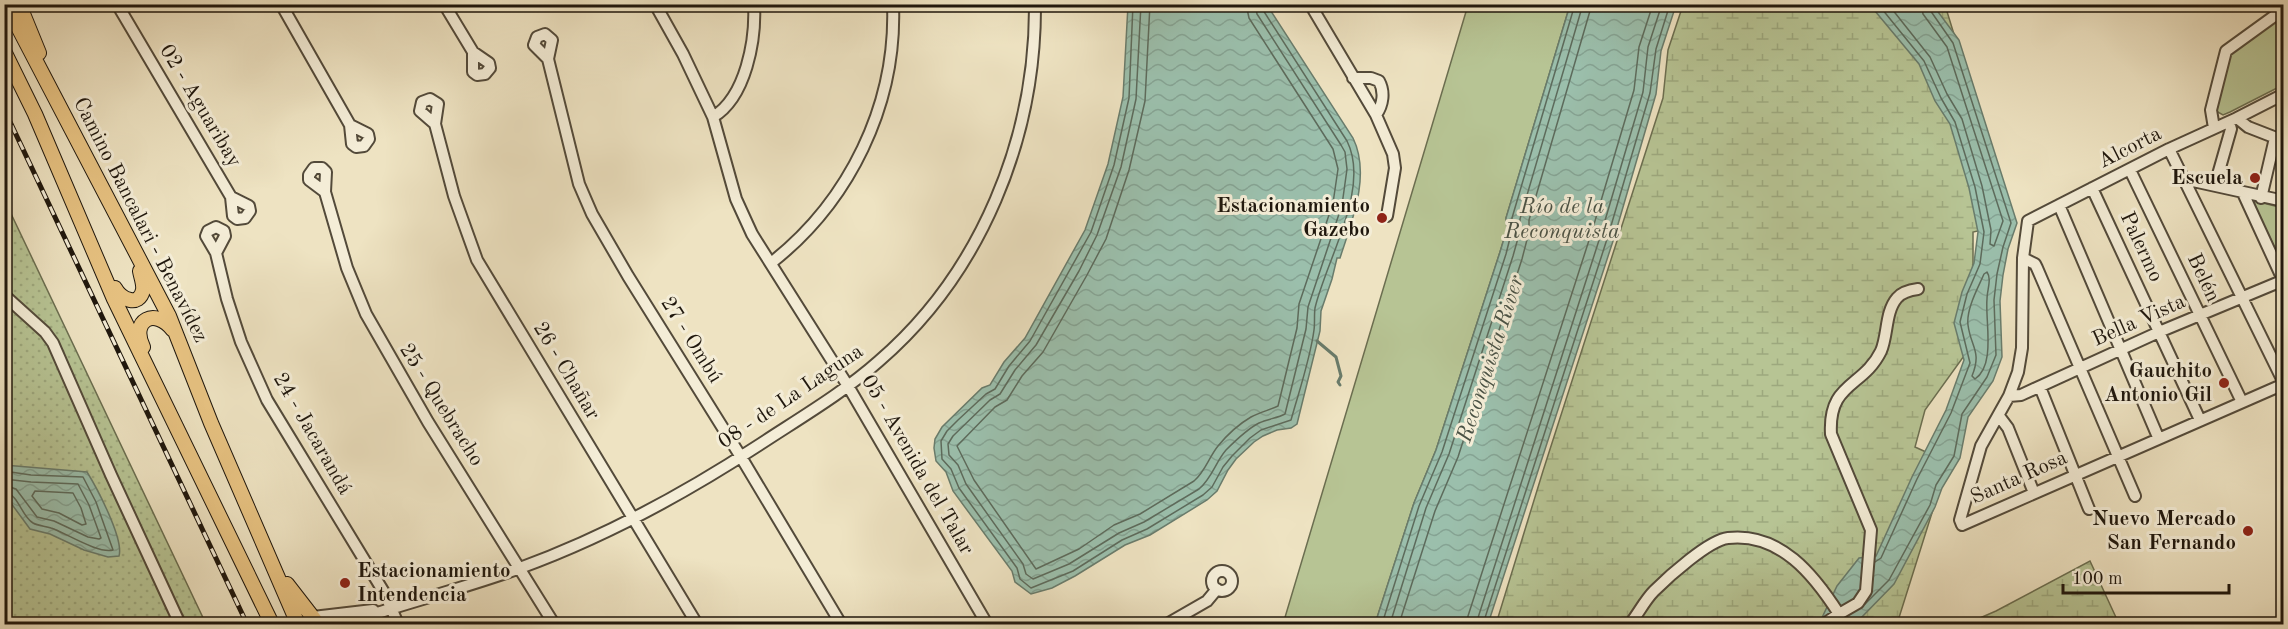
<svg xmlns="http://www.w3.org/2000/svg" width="2288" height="629" font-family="'Old Standard TT',serif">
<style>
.grass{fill:url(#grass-dots);stroke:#6b6e50;stroke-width:1.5}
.wetland{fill:url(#wetland-marsh);stroke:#6b6e50;stroke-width:1.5}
.park{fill:#b7c494;stroke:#6b6e50;stroke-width:1.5}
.water{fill:url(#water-waves);stroke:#697c6c;stroke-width:1.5}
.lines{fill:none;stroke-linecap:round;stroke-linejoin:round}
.shore{stroke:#5d6b5c;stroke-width:1.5}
.stream{stroke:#697c6c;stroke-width:3}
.minor-casing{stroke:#534a3a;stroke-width:14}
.major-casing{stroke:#1f170d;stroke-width:16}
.minor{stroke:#f4edd7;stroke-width:10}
.major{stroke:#e7c281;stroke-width:14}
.rail-casing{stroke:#1f170d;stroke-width:5}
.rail{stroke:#f4edd7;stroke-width:3;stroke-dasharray:9;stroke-linecap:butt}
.poi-dot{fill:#8f2418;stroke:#f4edd7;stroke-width:2}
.labels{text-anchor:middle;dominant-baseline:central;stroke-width:6;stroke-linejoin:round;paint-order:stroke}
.street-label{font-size:21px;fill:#1f170d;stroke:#f4edd7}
.poi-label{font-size:21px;font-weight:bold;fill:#1f170d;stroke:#f4edd7;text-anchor:end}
.water-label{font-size:22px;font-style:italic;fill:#4a5245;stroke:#f4edd7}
</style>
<defs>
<pattern id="grass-dots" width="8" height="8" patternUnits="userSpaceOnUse" patternTransform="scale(1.5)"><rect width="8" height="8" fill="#b7c494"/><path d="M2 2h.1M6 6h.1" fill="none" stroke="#9da87e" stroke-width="1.8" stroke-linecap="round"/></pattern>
<pattern id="wetland-marsh" width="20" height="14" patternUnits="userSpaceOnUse" patternTransform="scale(1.5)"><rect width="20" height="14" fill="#b7c494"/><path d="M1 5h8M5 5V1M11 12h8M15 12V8" fill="none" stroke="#9da87e"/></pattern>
<pattern id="water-waves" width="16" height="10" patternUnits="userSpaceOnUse" patternTransform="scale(1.5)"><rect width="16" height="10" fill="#9bbfac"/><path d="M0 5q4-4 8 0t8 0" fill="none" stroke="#85a393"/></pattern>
</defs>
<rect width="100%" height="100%" fill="#eee3c2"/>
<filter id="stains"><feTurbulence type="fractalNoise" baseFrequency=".00333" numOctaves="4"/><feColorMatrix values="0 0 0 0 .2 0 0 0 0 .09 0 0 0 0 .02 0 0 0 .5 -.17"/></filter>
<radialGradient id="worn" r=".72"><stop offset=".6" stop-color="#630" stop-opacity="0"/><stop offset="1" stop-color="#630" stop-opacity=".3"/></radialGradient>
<path class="grass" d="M5,201L206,624H5Z"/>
<path class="wetland" d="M1683,5H1945L2012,223L1973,232V280L1969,349L1925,410L1915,447L1948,462L1897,624H1496L1543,471L1663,98L1668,50Z
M2090,561L2119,624H1966L1996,611Z"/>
<path class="park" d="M1468,5H1570L1506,218L1507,229L1500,252L1436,450L1414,503L1375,624H1283Z
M2283,15V85L2230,112L2223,115L2216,111L2229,52Z
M2255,201L2283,208L2281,226L2283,234V265L2254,205Z"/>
<path class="water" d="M1128,5H1267L1353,138C1371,175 1352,221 1340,258H1337L1332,279L1321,311L1320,331L1297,424L1291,428L1277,430L1263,436L1254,442L1236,459L1228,470L1217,491L1207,500L1150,535L1125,545L1075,576L1052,588L1031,594L1015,582L1012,571L953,491L946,472L936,461L934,448L935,439L942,427L982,388L990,385L1004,362L1025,338L1085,230L1108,164L1123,97Z
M1570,5H1676L1661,51L1656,94L1614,238L1488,624H1375L1414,503L1436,450L1500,252L1507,229L1506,218Z
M1870,5H1933L1959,40L2017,223L2008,249L2003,275L2000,301L2002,357L1993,381L1968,417L1960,458L1942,488L1935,507L1894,584L1860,619L1858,624H1819L1837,586L1859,558L1876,556L1912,477L1946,410L1964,360L1954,323L1962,292L1974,263L1978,232L1969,188L1950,124L1935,101L1919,64Z
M4,465L87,472C97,488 124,539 119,556L108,557L84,550L50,534L30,529L5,495Z"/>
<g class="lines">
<path class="shore" d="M1133,4L1129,98L1114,165L1091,232L1030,341L1009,366L995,389L986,394L958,420L947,431L941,441L942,459L951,469L959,488L1017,568L1020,579L1031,588L1073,571L1122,540L1147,529L1203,495L1212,487L1223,467L1232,456L1250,438L1261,430L1291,420C1299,391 1310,360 1314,330C1315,323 1314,315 1315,308C1326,260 1371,189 1347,141L1263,10L1262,4
M1141,4L1136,99L1121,167L1097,235L1079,271L1036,345L1015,370L1000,394L990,400L953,436L948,444L949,455L958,465L966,484L1023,564L1026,574L1033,579L1069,564L1119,533L1144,522L1199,489C1212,478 1215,463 1226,450C1235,441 1247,429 1259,423C1267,419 1278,418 1285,414L1306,329L1308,307L1342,205L1347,169L1345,152L1341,145L1257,14L1255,4
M1150,4L1145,101L1129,170L1106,239L1087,275L1043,352L1022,376L1007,400L995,407L957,446L974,480L1036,569L1079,549L1114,525L1140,514L1194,481C1205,472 1209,457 1218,446C1227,435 1239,424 1251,417C1260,412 1270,410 1278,406L1297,328L1299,304L1333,203L1338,169L1333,149L1249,18L1246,4
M1888,4L1930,57L1947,94L1962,119L1982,186L1991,230L1990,244L1994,246L2003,221L1947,47L1923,14L1921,4
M1987,272C1992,279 1987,290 1987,299C1985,321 1996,365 1975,379L1972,376C1982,351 1971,348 1968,325C1966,309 1978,288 1984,274Z
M4,471L31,475L83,477L96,502L113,550C98,554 66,533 51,528C46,526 38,526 33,523C21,516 19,494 4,492
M4,479L31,482L78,484L89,505L101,538L99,539L88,537L54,521L37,517L16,489L4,485
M35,491L73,493L81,508L86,524L82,525L59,513L42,509L32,496Z
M1875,562L1881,558L1917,479L1951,413L1970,363L1960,322L1967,294L1980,264L1984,232L1975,187L1955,122L1941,98L1924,61L1878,4
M1865,604L1889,580L1930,505L1936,485L1954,456L1962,414L1987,377L1996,355L1994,300L1997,274L2003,247L2011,223L1953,43L1930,10L1929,4
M1382,624L1419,506L1442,452L1506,254L1512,230V218L1575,4
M1390,624L1426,508L1449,454L1513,256L1520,231V219L1583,4
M1399,624L1435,511L1458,457L1522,259L1529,232V220L1592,4
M1467,624L1468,616L1592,231L1634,90L1639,47L1653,4
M1476,624L1601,234L1643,92L1648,47L1662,4
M1483,624L1608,236L1650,93L1656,49L1670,4"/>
<path class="stream" d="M1317,341L1336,357L1341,376L1338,382L1340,385"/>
<defs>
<path id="minor" d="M117,4L231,197
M281,4L350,125
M444,4L473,52
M655,4L683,54L713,117L736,199L752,234L848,386L987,624
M1310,4L1376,115
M545,34L552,40L548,59L534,45L537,37Z
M473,52L489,63L490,68L485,74L477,75L473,72Z
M548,59L579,184L592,214L628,276L741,457L841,624
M1353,78H1371L1379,81C1385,92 1383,105 1376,115L1393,154L1395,168L1387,216
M2284,94L2237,118L2169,149L2028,221L2023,258L2022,348L2018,372L2009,396L1981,446L1960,520L1962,525L2284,384
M430,99L438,104L435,124L420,111L422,102Z
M713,117C746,97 756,40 754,4
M2237,118L2248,127L2284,141
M435,124L454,196L477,260L697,624
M350,125L368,134L369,139L364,146L356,147L352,144Z
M2214,128L2211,110L2226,51L2284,9
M2169,149L2284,383
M2130,170L2242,402
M2184,179L2284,201
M2215,185L2231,129L2229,122
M2092,188L2200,420
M325,192L309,180V175L314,168H322L326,172L325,192L347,268L366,314L428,422L554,624
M2243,193L2284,282
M231,197L249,206L250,211L245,218L237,219L233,216Z
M2261,198L2275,138
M2059,205L2158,437
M216,253L225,236L224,231L216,227L208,231L206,236L216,253L227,299L241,342L267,400L385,594L398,624
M2023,258L2035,264L2037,268L2135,496
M771,263C849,202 897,105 893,4
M4,295L45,332L53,343L111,475L180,624
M2040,387L2089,509
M2009,396L2021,395L2159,332L2284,280
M1999,416L2008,428L2034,493
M1212 581a10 10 0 1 1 20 0a10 10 0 1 1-20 0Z
M313,617L373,610
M348,624L371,615C420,599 471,586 520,568C605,537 684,494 759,445C800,418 843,393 879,361C981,273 1036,138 1035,4
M1167,624L1207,601L1217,589
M1630,624C1638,614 1645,600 1654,591C1668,577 1709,540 1728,538C1780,532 1814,575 1839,614
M1824,624L1839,614L1858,603L1866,591L1871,530L1831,434C1828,382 1863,388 1881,351C1888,335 1885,312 1897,298C1902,292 1910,290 1918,289"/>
<path id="major" d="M6,4L169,316L211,423L298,624
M19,4L39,53
M4,51L35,114L114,299L272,624
M115,288C121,299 139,308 143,290C144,284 141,277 140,271
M143,347C130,320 155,307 173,330
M287,584L318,624"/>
</defs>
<use href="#minor" class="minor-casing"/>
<use href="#major" class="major-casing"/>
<use href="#minor" class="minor"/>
<use href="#major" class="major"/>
<defs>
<path id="rail" d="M4,109L247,624"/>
</defs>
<use href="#rail" class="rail-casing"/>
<use href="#rail" class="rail"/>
</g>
<g class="poi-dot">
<circle cx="2255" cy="178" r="6"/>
<circle cx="1382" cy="218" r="6"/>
<circle cx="2224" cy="383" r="6"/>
<circle cx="2248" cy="531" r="6"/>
<circle cx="345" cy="583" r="6"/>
</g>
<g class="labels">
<g class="street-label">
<text transform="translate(200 106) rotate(59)">02 - Aguaribay</text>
<text transform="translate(2130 148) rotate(-27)">Alcorta</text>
<text transform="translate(140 220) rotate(63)">Camino Bancalari - Benavídez</text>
<text transform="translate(2141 247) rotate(65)">Palermo</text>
<text transform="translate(2203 278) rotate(65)">Belén</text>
<text transform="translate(2139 321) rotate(-24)">Bella Vista</text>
<text transform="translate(691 340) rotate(58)">27 - Ombú</text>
<text transform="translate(566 371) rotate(59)">26 - Chañar</text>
<text transform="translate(791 397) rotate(-34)">08 - de La Laguna</text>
<text transform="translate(441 405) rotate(58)">25 - Quebracho</text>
<text transform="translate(312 434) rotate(60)">24 - Jacarandá</text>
<text transform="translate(917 465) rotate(60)">05 - Avenida del Talar</text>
<text transform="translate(2019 478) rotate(-24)">Santa Rosa</text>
</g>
<g class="poi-label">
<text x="2243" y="178">Escuela</text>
<text x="1370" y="206">Estacionamiento<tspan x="1370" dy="24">Gazebo</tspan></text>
<text x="2212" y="371">Gauchito<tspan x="2212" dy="24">Antonio Gil</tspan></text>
<text x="2236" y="519">Nuevo Mercado<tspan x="2236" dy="24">San Fernando</tspan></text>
<text x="357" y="571" text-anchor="start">Estacionamiento<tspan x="357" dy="24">Intendencia</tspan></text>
</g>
<g class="water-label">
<text x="1562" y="207">Río de la<tspan x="1562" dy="25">Reconquista</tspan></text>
<text transform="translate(1491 359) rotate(-72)">Reconquista River</text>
</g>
</g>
<rect width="2288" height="629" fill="none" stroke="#eee3c2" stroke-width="24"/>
<rect x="6" y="6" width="2276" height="617" fill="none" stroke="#1f170d" stroke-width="3"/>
<rect x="12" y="12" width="2264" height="605" fill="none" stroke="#1f170d" stroke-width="1.5"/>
<path d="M2063 584v9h166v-9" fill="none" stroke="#1f170d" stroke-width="3"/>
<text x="2072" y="584" font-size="18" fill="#1f170d" stroke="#f4edd7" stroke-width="4.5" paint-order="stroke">100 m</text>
<rect width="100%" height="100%" filter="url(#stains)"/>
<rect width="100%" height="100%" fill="url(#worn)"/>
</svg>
